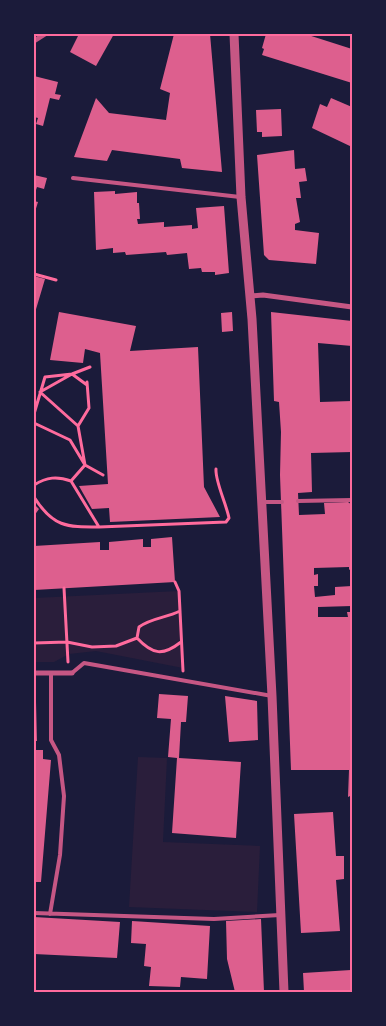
<svg xmlns="http://www.w3.org/2000/svg" width="386" height="1026" font-family="Lora,serif">
<style>
.green{fill:#2a1e3b}
.building{fill:#dd5f8e}
.lines{fill:none;stroke-linecap:round;stroke-linejoin:round}
.path{stroke:#ff6b9d;stroke-width:3}
.service{stroke:#c65784;stroke-width:4}
.minor{stroke:#c65784;stroke-width:5}
.tertiary{stroke:#c65784;stroke-width:9}
.neatline{fill:none;stroke:#ff6b9d;stroke-width:2}
</style>
<rect width="100%" height="100%" fill="#1b1b3a"/>
<path class="green" d="M179,591L183,668L96,651L69,654L54,662H34V598Z
M138,757L167,758L163,842L260,846L257,912L129,907Z"/>
<path class="building" d="M79,34H114L96,66L70,52Z
M174,34H210L222,172L182,168L180,159L112,150L107,161L74,157L96,98L109,113L166,120L170,93L160,89Z
M266,34H305L352,49V83L262,55L264,49L262,48Z
M34,76L58,82L55,94L61,95L59,100L50,98L43,126L36,124L38,118L34,117Z
M331,98L352,107V147L312,128L320,104L327,107Z
M281,109L282,136L262,137V132H257L256,110Z
M294,150L295,169L305,168L307,181L299,182L301,198H296L300,222L295,224V230L319,233L316,264L269,260L264,255L257,155Z
M34,175L47,178L44,189L37,187L34,196Z
M115,191V194L137,192V203H139L140,219H137L138,224L164,222V227L192,225V229L198,228L196,208L224,206L229,273L215,275V272H202L201,268L189,269L187,253L167,255L166,252L126,255L125,252L113,253V248L96,250L94,192Z
M34,201L38,202L34,215Z
M34,276L45,279L34,316Z
M59,312L136,326L130,351L198,347L204,487L220,517L110,522L109,508L92,509L79,486L108,484L100,353L85,349L83,363L50,360Z
M232,312L233,331L222,332L221,313Z
M271,312L352,321V346L318,343L320,402L352,401V452L311,453L312,492L298,493L299,515L325,514L324,503L348,502L352,505V568L349,570V567L314,568V575L318,574V586H314L315,597L335,595V587L352,586V606L318,607V617H348L347,612H352V795L348,797L349,770H291L280,475L281,432L279,402L274,401Z
M34,504L39,509L34,516Z
M172,537L175,582L34,590V546L100,542V550H109V542L143,539V547H151V539Z
M159,694L188,696L186,722H181L179,758L241,762L236,838L172,833L177,758L168,757L171,719L157,718Z
M225,696L257,701L258,740L229,742Z
M34,702H36L37,741H34Z
M34,750H43V759L51,760L41,882H34Z
M333,812L336,856H344V879L336,880L340,931L301,933L294,814Z
M34,917L120,922L117,958L34,954Z
M261,919L264,992H235L227,959L226,921Z
M132,921L210,926L207,979L181,977L180,987L149,986L151,967L144,966L146,944L131,943Z
M351,970L352,992H304L303,973Z"/>
<g class="lines">
<path class="path" d="M34,274L56,280
M34,414L45,377L72,374L87,385
M34,423L70,440L85,465L103,475
M78,426L40,392L72,374L90,367
M71,481L85,465L78,426L89,408L87,382
M34,485C47,477 57,476 71,481L99,527C66,527 53,527 34,497
M99,527L226,522L229,518C226,503 215,481 216,469
M175,582L179,591L183,671
M64,588L68,662
M137,638C153,655 163,656 181,642
M34,643L67,642L92,647L116,646L137,638L139,627C151,618 166,618 180,611"/>
<path class="service" d="M73,178L240,197
M298,501L352,500
M261,502H282
M72,673L84,663L272,696
M34,913L214,919L280,915
M50,914L60,855L64,796L59,755L51,740V673"/>
<path class="minor" d="M34,41L45,34
M251,296L263,295L352,307
M34,673H72"/>
<path class="tertiary" d="M234,34L241,197L252,319L272,696L284,992"/>
</g>
<rect width="386" height="1026" fill="none" stroke="#1b1b3a" stroke-width="70"/>
<rect x="35" y="35" width="316" height="956" class="neatline"/>
</svg>
